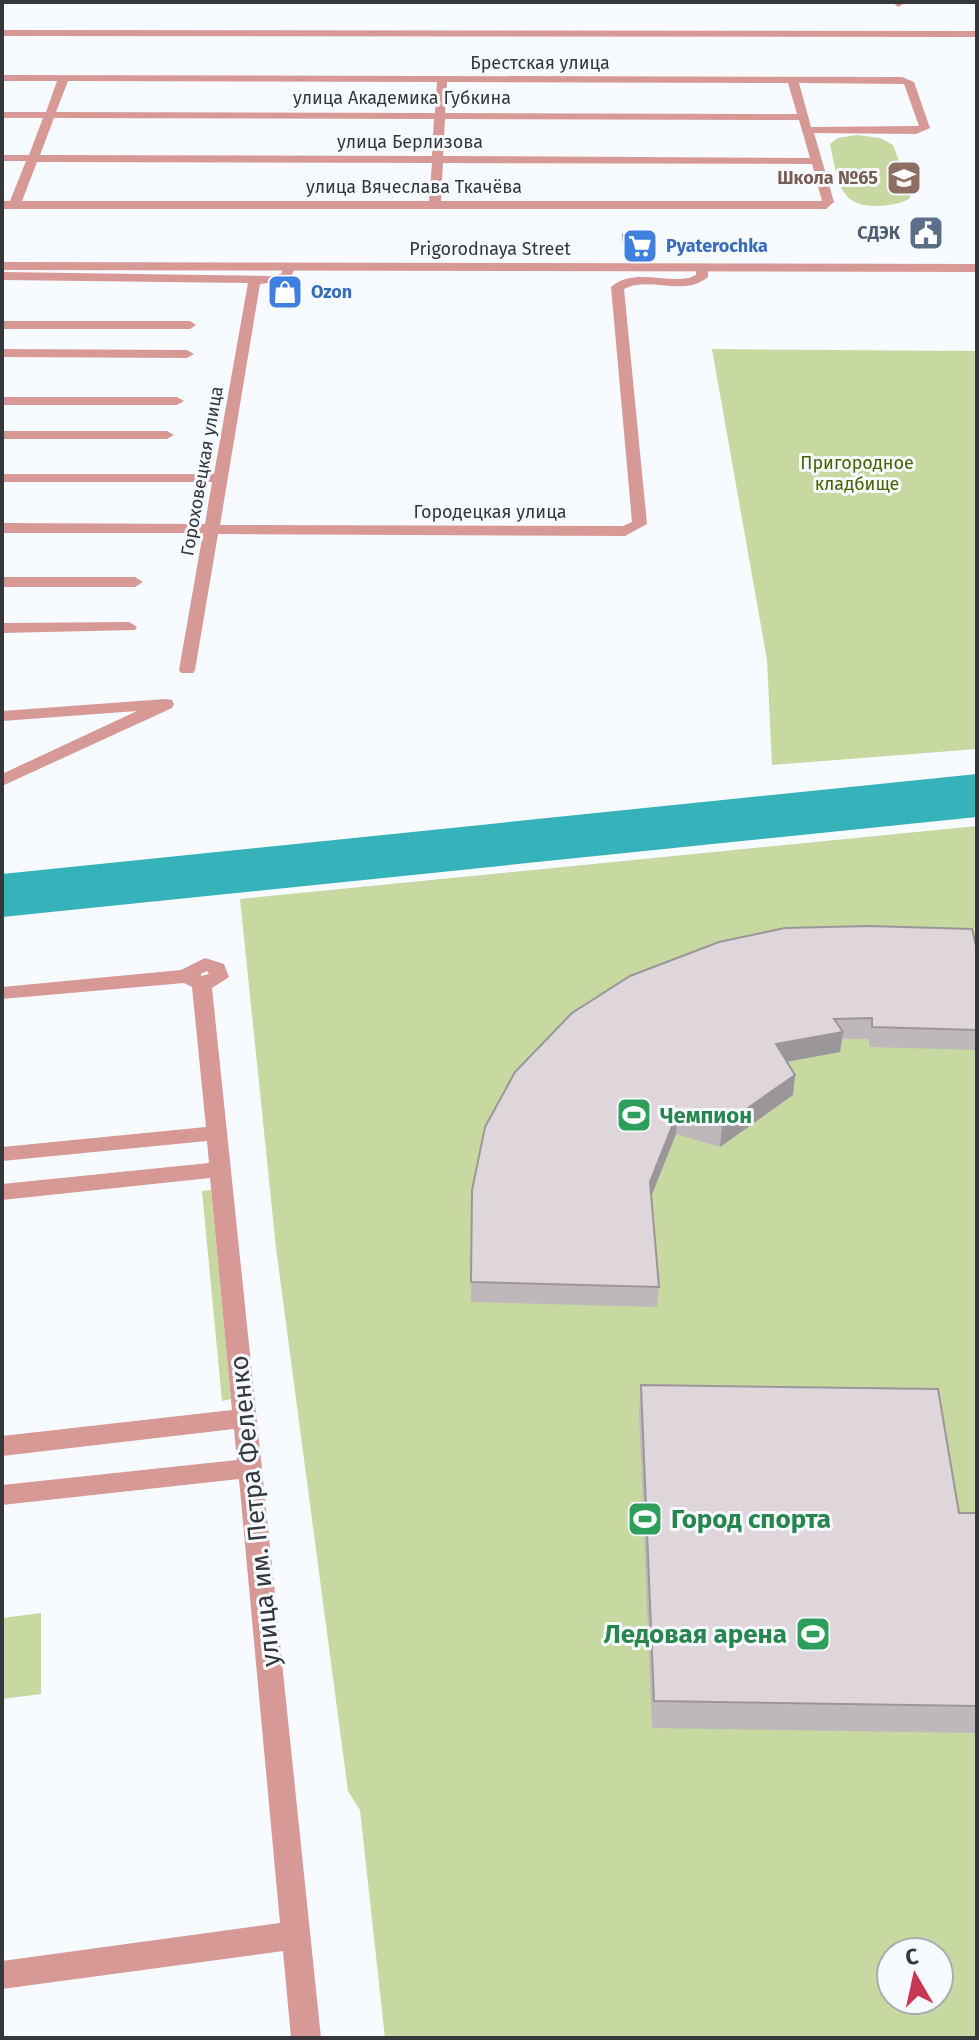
<svg xmlns="http://www.w3.org/2000/svg" width="979" height="2040" font-family="'Fira Sans',sans-serif">
<style>
.green{fill:#c7d8a0;fill-rule:evenodd}
.water{fill:#36b2bb}
.lines{fill:none;stroke-linecap:round;stroke-linejoin:round}
.minor{fill:#d79995;fill-rule:evenodd}
.tertiary{fill:#d79995;fill-rule:evenodd}
.wall{fill:#bfb8bb}
.shaded-wall{fill:#9b9699}
.building{fill:#ded6da;stroke:#9b9699;stroke-width:2}
.labels{text-anchor:middle;dominant-baseline:central;stroke-width:6;stroke-linejoin:round;paint-order:stroke}
.far-street-label{font-size:18px;fill:#35373a;stroke:#f7fafe}
.far-education-label{font-size:18px;font-weight:bold;fill:#785e54;stroke:#f7fafe;text-anchor:end}
.far-service-label{font-size:18px;font-weight:bold;fill:#4e5e75;stroke:#f7fafe;text-anchor:end}
.far-shop-label{font-size:18px;font-weight:bold;fill:#366cbe;stroke:#f7fafe;text-anchor:start}
.far-park-label{font-size:18px;fill:#4d5f02;stroke:#f7fafe}
.leisure-label{font-size:22px;font-weight:bold;fill:#27864d;stroke:#f7fafe;text-anchor:start}
.near-street-label{font-size:26px;fill:#35373a;stroke:#f7fafe}
.near-leisure-label{font-size:26px;font-weight:bold;fill:#27864d;stroke:#f7fafe;text-anchor:start}
</style>
<rect width="100%" height="100%" fill="#f7fafe"/>
<path class="green" d="M857,135L880,138L893,145L911,193L909,199C894,207 858,211 846,195C837,184 833,158 830,144L838,138Z
M712,349L977,351V749L772,765L767,660Z
M977,826V2038H385L360,1810L348,1791L276,1248L240,899ZM891,1952H939V2000H891Z
M211,1190L231,1399L222,1401L202,1191Z
M41,1613V1694L2,1699V1618Z"/>
<path class="water" d="M977,774V817L2,917V874Z"/>
<g class="lines">
<path class="minor" d="M892,2H902L903,4L898,7Z
M2,30L977,31V37L2,36Z
M2,75L902,77L914,82L930,128L916,134L814,133L834,202L826,209H2V201H10L26,161H2V155H29L43,118H2V112H46L57,81H2ZM68,81L437,82L435,113L56,112ZM447,82L788,83L797,114L445,113ZM799,83L904,84L919,126L811,127ZM54,118L434,119L432,156L40,155ZM445,119L799,120L810,158L443,156ZM37,162L432,163L429,201H22ZM443,163L812,164L822,201H441Z
M285,264L295,267L290,280L260,284L220,525L623,526L632,522L611,287C633,268 663,283 689,278L696,275V268L702,264L708,268V277C683,298 650,275 624,289L647,524L625,536L218,534L195,670L193,673H181L179,670L203,533H2V523L205,524L212,482H2V474H214L248,283L2,280V272L270,276L281,274Z
M2,321H190L196,325L190,329H2Z
M2,349L187,350L194,354L187,358L2,357Z
M2,397H177L184,401L177,405H2Z
M2,431H167L174,435L167,439H2Z
M2,577H135L143,582L135,587H2Z
M129,622L137,627L135,630L2,633V623Z
M166,699L172,700L174,704L172,708L2,786V774L137,711L2,721V711Z
M205,958L224,964L229,977L212,988L321,2038H291L283,1951L2,1989V1961L280,1923L239,1479L2,1505V1485L237,1460L234,1429L2,1456V1436L232,1410L210,1178L2,1200V1184L209,1163L207,1141L2,1161V1147L206,1127L192,987L184,983L2,999V987L181,970ZM207,971L209,974L201,976V974Z"/>
<path class="tertiary" d="M2,262L977,264V272L2,270Z"/>
</g>
<path class="wall" d="M623,235L653,254L652,259H625Z
M977,950V1050L869,1047V1039H842L840,1052L787,1062L795,1075L793,1095L720,1147L676,1134L651,1196L659,1287L657,1307L471,1302L472,1190Z
M641,1385L959,1513H977V1733L652,1728L639,1412Z"/>
<path class="shaded-wall" d="M843,1032L840,1052L774,1064L776,1044Z
M795,1075L793,1095L720,1147L722,1126Z
M677,1114L676,1134L649,1202L650,1182Z"/>
<path class="building" d="M623,235H650L653,254H625Z
M868,926L972,929L977,950V1030L872,1027V1018L834,1019L843,1032L776,1044L795,1075L722,1126L677,1114L650,1182L659,1287L471,1282L472,1190L485,1127L515,1072L572,1013L630,976L719,942L785,928Z
M641,1385L938,1389L959,1513H977V1706L654,1701Z"/>
<defs>
<symbol id="school-square" viewBox="-11 -11 22 22"><rect x="-9" y="-9" width="18" height="18" rx="4" fill="#8d6e63" stroke="#f7fafe"/><path d="M0-5L7-2L0 1L-7-2ZM-4 1L0 2.5L4 1V4Q0 6-4 4Z" fill="#fff"/></symbol>
<symbol id="civic-square" viewBox="-11 -11 22 22"><rect x="-9" y="-9" width="18" height="18" rx="4" fill="#5c6f8a" stroke="#f7fafe"/><path d="M-.6-6.5H3V-4.5H.6V-3L4-1V1h2V6H-6V1h2V-1L-.6-3ZM-1.2 2.5V6h2.4V2.5Z" fill="#fff"/></symbol>
<symbol id="supermarket-square" viewBox="-11 -11 22 22"><rect x="-9" y="-9" width="18" height="18" rx="4" fill="#3f7fe0" stroke="#f7fafe"/><path d="M-6-5.5h2.5l.6 2H6L4.5 2H-2.5L-4.4-4H-6ZM-1.5 3.2a1.3 1.3 0 1 0 .1 0ZM3 3.2a1.3 1.3 0 1 0 .1 0Z" fill="#fff"/></symbol>
<symbol id="shop-square" viewBox="-11 -11 22 22"><rect x="-9" y="-9" width="18" height="18" rx="4" fill="#3f7fe0" stroke="#f7fafe"/><path d="M-5-2.5h2.3a2.7 3.5 0 0 1 5.4 0H5L5.5 6h-11ZM-1.5-2.5h3a1.5 2.3 0 0 0-3 0Z" fill="#fff"/></symbol>
<symbol id="stadium-square" viewBox="-11 -11 22 22"><rect x="-9" y="-9" width="18" height="18" rx="4" fill="#2e9e5b" stroke="#f7fafe"/><path d="M0-5a6.5 5 0 1 0 0 10a6.5 5 0 1 0 0-10ZM-3.5-1.8h7v3.6h-7Z" fill="#fff"/></symbol>
</defs>
<g fill-rule="evenodd">
<use href="#school-square" x="884" y="158" width="40" height="40"/>
<use href="#civic-square" x="906" y="213" width="40" height="40"/>
<use href="#supermarket-square" x="620" y="226" width="40" height="40"/>
<use href="#shop-square" x="265" y="272" width="40" height="40"/>
<use href="#stadium-square" x="614" y="1095" width="40" height="40"/>
<use href="#stadium-square" x="625" y="1499" width="40" height="40"/>
<use href="#stadium-square" x="793" y="1614" width="40" height="40"/>
</g>
<g class="labels">
<g class="far-street-label">
<text x="540" y="63">Брестская улица</text>
<text x="402" y="98">улица Академика Губкина</text>
<text x="410" y="142">улица Берлизова</text>
<text x="414" y="187">улица Вячеслава Ткачёва</text>
<text x="490" y="249">Prigorodnaya Street</text>
<text transform="translate(202 471) rotate(-80)">Гороховецкая улица</text>
<text x="490" y="512">Городецкая улица</text>
</g>
<g class="far-education-label">
<text x="878" y="178">Школа №65</text>
</g>
<g class="far-service-label">
<text x="900" y="233">СДЭК</text>
</g>
<g class="far-shop-label">
<text x="666" y="246">Pyaterochka</text>
<text x="311" y="292">Ozon</text>
</g>
<g class="far-park-label">
<text x="857" y="463">Пригородное<tspan x="857" dy="21">кладбище</tspan></text>
</g>
<g class="leisure-label">
<text x="660" y="1115">Чемпион</text>
</g>
<g class="near-street-label">
<text transform="translate(255 1511) rotate(-96)">улица им. Петра Феленко</text>
</g>
<g class="near-leisure-label">
<text x="671" y="1519">Город спорта</text>
<text x="787" y="1634" text-anchor="end">Ледовая арена</text>
</g>
</g>
<rect width="979" height="2040" fill="none" stroke="#35373a" stroke-width="8"/>
<g transform="translate(915 1976) rotate(351)"><circle r="38" fill="#f7fafe" stroke="#a9acb0" stroke-width="2"/>
<path d="M0-6L14 30L0 20L-14 30Z" fill="#c83852"/>
<text y="-12" font-size="22" font-weight="bold" text-anchor="middle" fill="#35373a">С</text>
</g>
</svg>
